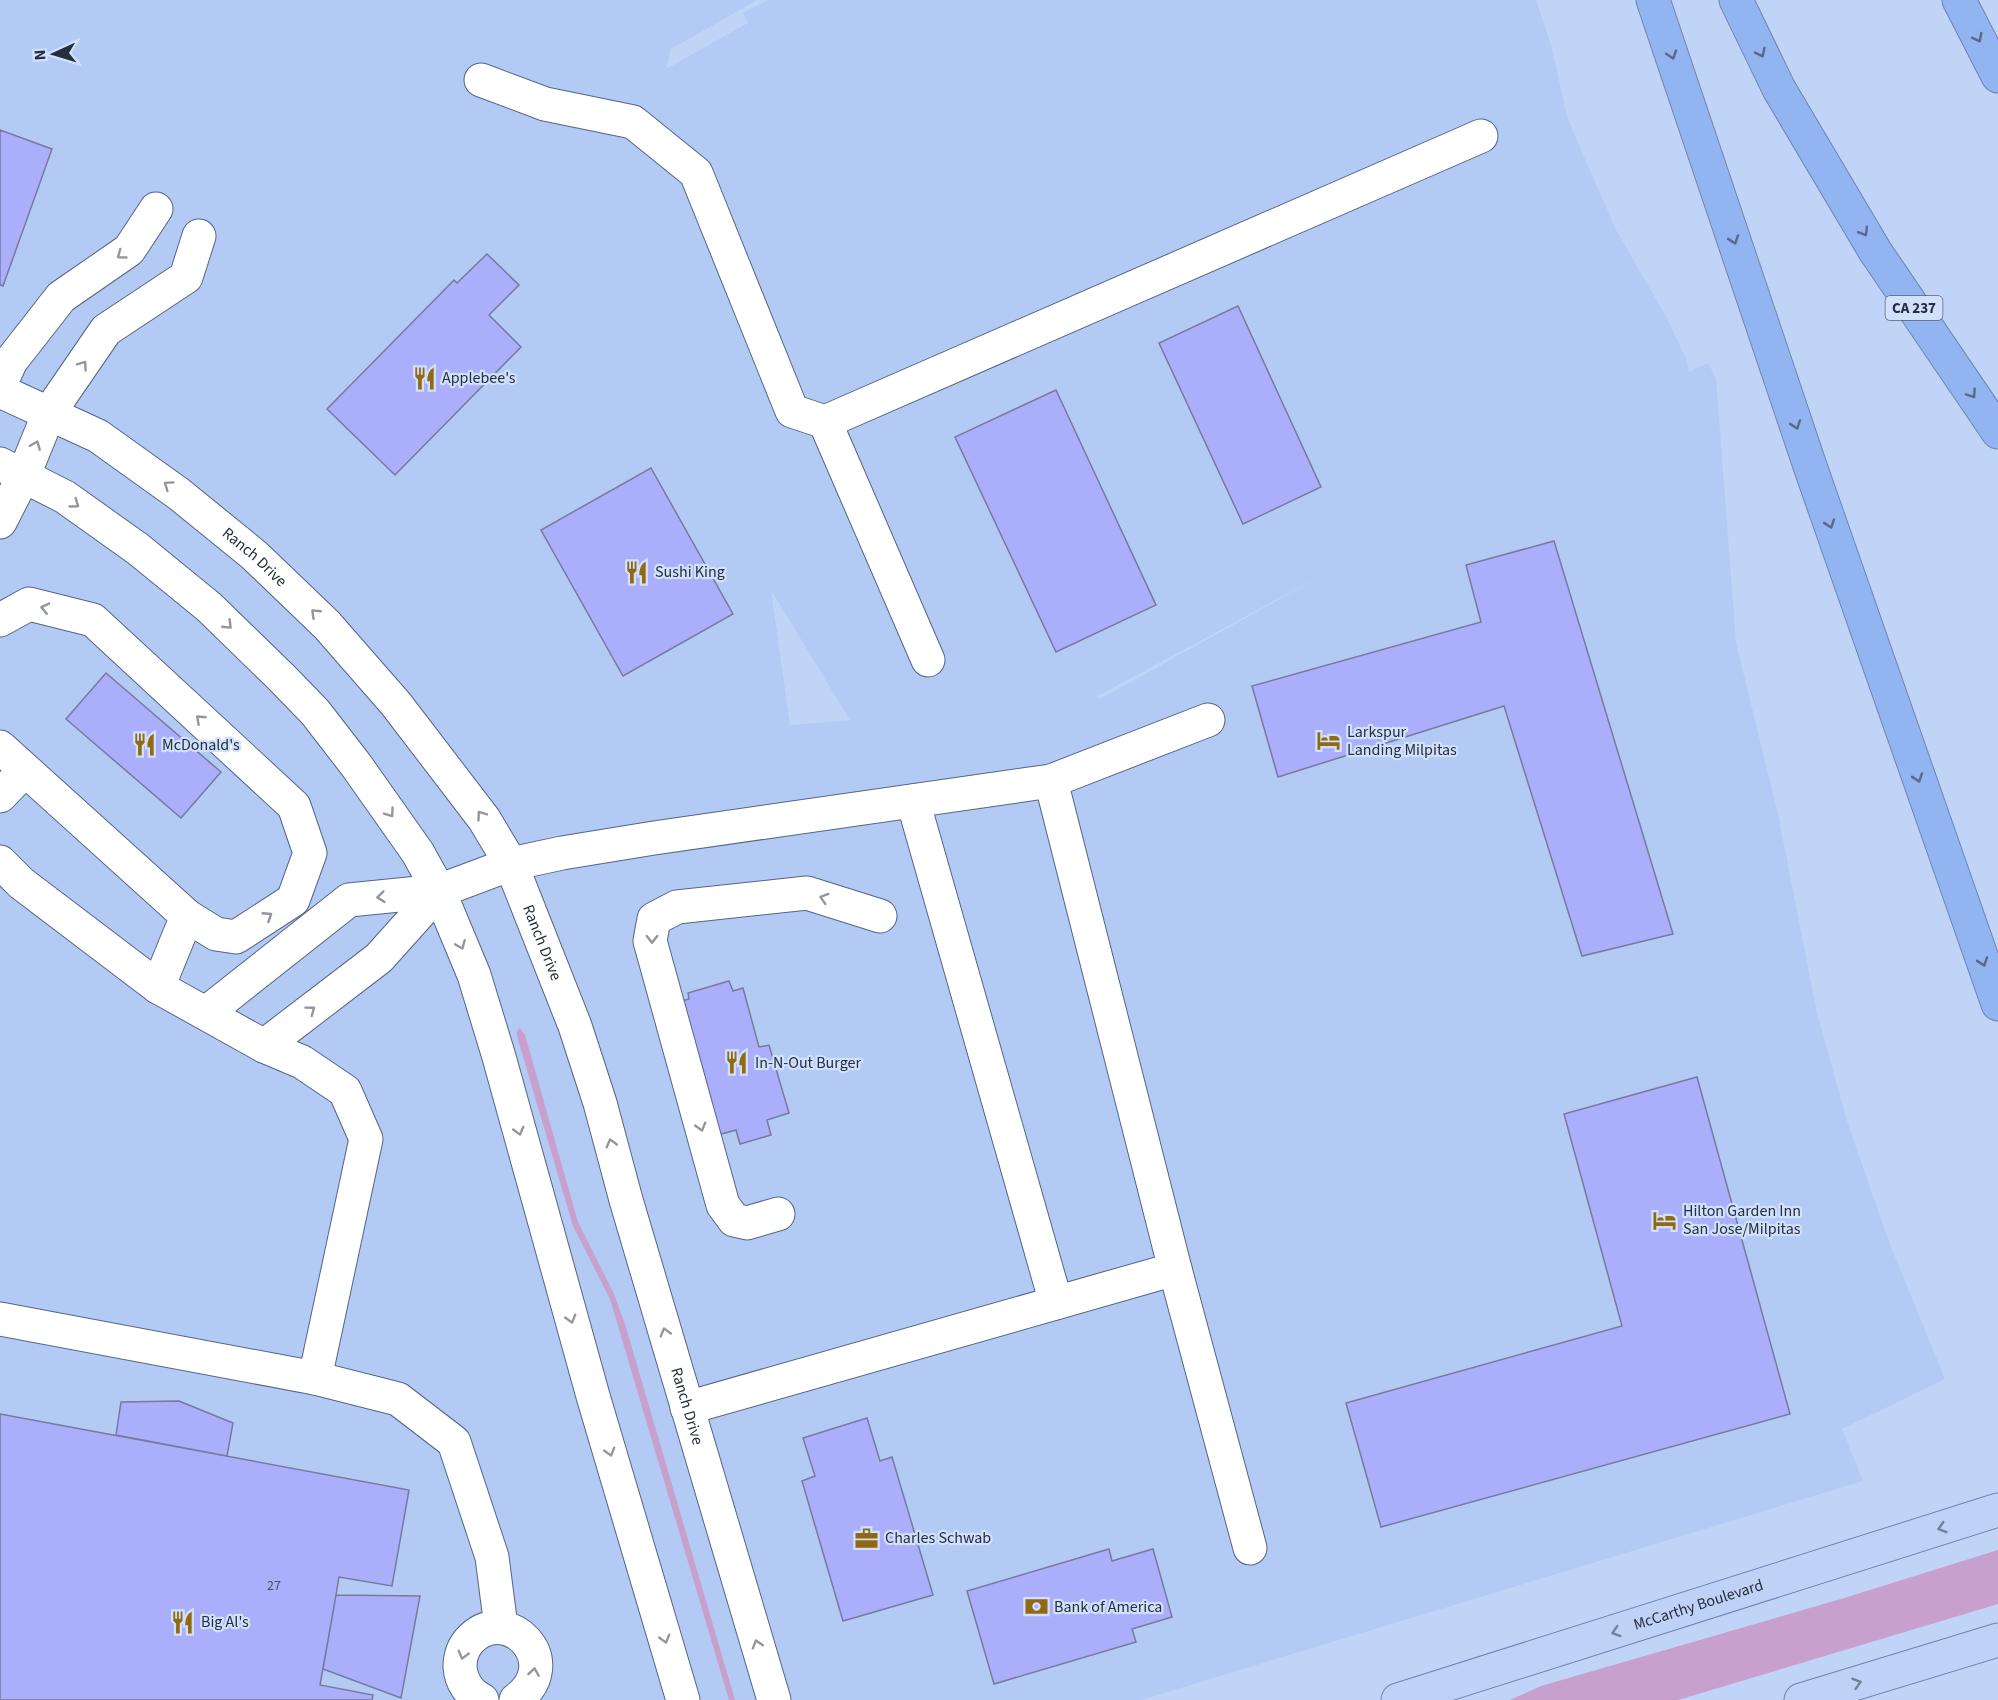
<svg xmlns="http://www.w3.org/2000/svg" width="1998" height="1700" font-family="'Source Sans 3',sans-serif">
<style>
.built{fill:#b3caf4;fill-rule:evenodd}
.green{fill:#c7a0cd}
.building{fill:#abaefb;stroke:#787a9d;stroke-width:1.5}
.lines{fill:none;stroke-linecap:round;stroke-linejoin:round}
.minor-casing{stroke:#546584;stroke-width:35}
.major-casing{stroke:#6d85b2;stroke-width:35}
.highway-casing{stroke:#6d85b2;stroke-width:35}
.minor{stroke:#fff;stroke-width:33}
.major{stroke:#bed2f7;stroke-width:33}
.highway{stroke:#92b4f1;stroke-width:33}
.oneway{stroke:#576a8d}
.oneway2{stroke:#93969e}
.oneway3{stroke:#72809a}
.labels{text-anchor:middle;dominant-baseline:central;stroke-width:4.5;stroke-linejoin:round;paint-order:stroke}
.number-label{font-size:14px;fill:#484e6c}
.shield{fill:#d1e1fd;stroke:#5a6476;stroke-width:1.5}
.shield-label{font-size:15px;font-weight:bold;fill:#272e3c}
.poi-label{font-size:16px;fill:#272e3c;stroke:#d1e1fd;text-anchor:start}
.street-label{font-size:16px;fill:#272e3c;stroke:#d1e1fd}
</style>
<rect width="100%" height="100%" fill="#c0d4f7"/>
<path class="built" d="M0,0H757L671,49L666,69L748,23L743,13L768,0H1536L1552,48L1567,117L1615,228L1669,322L1687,361L1689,372L1708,363L1716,378L1736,643L1778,814L1817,1013L1847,1121L1889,1242L1945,1379L1842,1429L1863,1481L1141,1700H0ZM1330,571L1102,698H1094ZM771,590L850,720L790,725Z"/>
<path class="green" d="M520,1028L525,1035L578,1222L614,1294L625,1324L735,1700H729L610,1299L573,1226L517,1036V1031Z
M1998,1550V1604L1678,1700H1510L1541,1686L1841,1599Z"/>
<path class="building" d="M0,130L52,149L3,286L0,285Z
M487,254L519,285L489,315L521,347L395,475L327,409L454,280L457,283Z
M1238,306L1321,487L1243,524L1159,343Z
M1056,390L1156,605L1056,652L955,437Z
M651,468L733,614L623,676L541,530Z
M1554,541L1673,934L1582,956L1504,706L1278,777L1252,686L1481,622L1466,565Z
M106,673L221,772L181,818L66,719Z
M729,981L733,991L743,988L759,1047L769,1045L789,1113L767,1120L771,1135L740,1144L736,1130L714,1136L675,1003L689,999L688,993Z
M1697,1077L1790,1414L1381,1527L1346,1403L1622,1326L1564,1114Z
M179,1401L233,1423L227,1456L116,1435L121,1402Z
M0,1414L409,1490L392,1586L339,1577L336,1595L320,1685L373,1695L372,1700H0Z
M867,1418L880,1461L892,1457L933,1595L843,1621L802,1481L815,1476L803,1438Z
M1109,1549L1112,1561L1153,1549L1172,1617L1132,1629L1136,1642L994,1684L967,1591Z
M336,1595L420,1596L401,1698L323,1669Z"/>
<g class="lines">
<defs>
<g id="minor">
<path d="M481,80L545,104L633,122L696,173L792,411L825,422L1481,136"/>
<path d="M0,385L11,361L61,297L129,250L156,209"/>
<path id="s1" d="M0,391L98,436L179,494L254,555L327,625L396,704L484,819L511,864L575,1026L600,1103L626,1200L774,1700"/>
<path d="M825,422L928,660"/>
<path d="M0,464L65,497L138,549L209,607L281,677L315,712L356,765L418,853L439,891L474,975L499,1057L593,1396L683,1700"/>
<path d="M0,522L23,477L49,413L106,330L186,277L199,236"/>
<path d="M0,620L29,604L93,620L294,806L310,853L293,900L236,937L216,934L187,916L0,747"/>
<path d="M1051,781L1175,1269L1250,1548"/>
<path d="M0,796L24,771"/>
<path d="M913,801L1056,1303"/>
<path d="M0,862L21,883L158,987L264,1046L302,1062L345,1091L366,1139L315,1378"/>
<path d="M158,987L187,916"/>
<path d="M206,1013L349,900L439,891L511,864L562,853L654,838L1051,781L1208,720"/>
<path d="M264,1046L379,958L439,891"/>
<path d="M778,1214L747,1223L734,1220L723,1205L650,941L654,919L677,907L807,893L880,916"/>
<path d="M0,1319L315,1378L398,1399L454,1442L492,1557L501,1627"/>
<path d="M687,1408L1175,1269"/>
<path d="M482,1700C469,1694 461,1681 460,1667C460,1657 463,1648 469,1641C505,1600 568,1661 516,1700"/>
</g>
<g id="major">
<path id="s2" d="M1398,1700L1998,1510"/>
<path d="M1801,1700L1998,1640"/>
</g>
<path id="highway" d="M1653,0L1811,469L1998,1004
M1736,0L1779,89L1875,251L1998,432
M1959,0L1998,76"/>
</defs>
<use href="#minor" class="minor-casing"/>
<use href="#major" class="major-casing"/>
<use href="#highway" class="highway-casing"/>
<use href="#minor" class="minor"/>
<use href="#major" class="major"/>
<use href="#highway" class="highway"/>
</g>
<defs><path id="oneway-chevron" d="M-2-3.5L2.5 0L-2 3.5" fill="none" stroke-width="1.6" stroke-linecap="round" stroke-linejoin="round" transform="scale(1.5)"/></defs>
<g class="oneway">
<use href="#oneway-chevron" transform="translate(1978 38) rotate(63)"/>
<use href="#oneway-chevron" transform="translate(1761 53) rotate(64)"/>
<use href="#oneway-chevron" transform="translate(1672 55) rotate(72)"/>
<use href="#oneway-chevron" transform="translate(1864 232) rotate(59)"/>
<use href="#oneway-chevron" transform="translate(1734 240) rotate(71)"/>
<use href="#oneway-chevron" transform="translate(1972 394) rotate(56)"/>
<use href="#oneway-chevron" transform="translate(1796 425) rotate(71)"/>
<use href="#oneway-chevron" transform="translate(1830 524) rotate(71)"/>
<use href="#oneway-chevron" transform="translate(1918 778) rotate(71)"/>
<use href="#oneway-chevron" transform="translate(1983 962) rotate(71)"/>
</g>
<g class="oneway2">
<use href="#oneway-chevron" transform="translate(121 255) rotate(144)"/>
<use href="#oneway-chevron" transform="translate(83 365) rotate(-55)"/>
<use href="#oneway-chevron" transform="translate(36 445) rotate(-68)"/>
<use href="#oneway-chevron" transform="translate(168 485) rotate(-145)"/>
<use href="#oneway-chevron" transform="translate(75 504) rotate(36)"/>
<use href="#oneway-chevron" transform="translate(45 608) rotate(-167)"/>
<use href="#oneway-chevron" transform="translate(315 613) rotate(-136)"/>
<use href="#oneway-chevron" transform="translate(228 625) rotate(44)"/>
<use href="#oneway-chevron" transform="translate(200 719) rotate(-137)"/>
<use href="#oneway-chevron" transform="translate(390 813) rotate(55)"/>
<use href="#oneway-chevron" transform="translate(481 815) rotate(-125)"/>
<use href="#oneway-chevron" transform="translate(381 897) rotate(174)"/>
<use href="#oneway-chevron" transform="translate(824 898) rotate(-162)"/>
<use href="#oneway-chevron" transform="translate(268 916) rotate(-33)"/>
<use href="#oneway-chevron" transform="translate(652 939) rotate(90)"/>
<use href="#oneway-chevron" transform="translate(461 945) rotate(68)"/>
<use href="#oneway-chevron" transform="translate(311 1010) rotate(-37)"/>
<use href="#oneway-chevron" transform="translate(701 1127) rotate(74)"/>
<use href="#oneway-chevron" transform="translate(519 1131) rotate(75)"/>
<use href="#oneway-chevron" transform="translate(611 1143) rotate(-105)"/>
<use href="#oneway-chevron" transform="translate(571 1319) rotate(74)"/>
<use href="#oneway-chevron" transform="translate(665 1332) rotate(-106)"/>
<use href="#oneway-chevron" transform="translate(610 1452) rotate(74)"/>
<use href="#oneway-chevron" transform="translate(665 1639) rotate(74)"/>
<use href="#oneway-chevron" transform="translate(757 1644) rotate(-107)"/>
<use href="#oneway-chevron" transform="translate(463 1655) rotate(105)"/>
<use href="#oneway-chevron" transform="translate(534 1672) rotate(-81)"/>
</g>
<g class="oneway3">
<use href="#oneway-chevron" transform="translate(1942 1528) rotate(162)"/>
<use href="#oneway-chevron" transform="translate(1616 1632) rotate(162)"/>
<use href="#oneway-chevron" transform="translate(1857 1683) rotate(-17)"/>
</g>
<defs>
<symbol id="restaurant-bare" viewBox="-9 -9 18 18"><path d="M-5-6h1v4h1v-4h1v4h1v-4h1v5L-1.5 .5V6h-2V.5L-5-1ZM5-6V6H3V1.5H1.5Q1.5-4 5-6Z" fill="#906910" stroke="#d1e1fd" stroke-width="2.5" paint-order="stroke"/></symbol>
<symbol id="hotel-bare" viewBox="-9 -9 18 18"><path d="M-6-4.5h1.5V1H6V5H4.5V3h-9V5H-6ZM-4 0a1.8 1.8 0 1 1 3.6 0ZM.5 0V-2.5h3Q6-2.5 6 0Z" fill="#906910" stroke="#d1e1fd" stroke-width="2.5" paint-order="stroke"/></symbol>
<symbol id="office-bare" viewBox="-9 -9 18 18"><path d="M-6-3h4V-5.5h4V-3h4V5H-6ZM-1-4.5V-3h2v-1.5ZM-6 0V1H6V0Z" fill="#906910" stroke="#d1e1fd" stroke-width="2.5" paint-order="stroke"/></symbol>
<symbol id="bank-bare" viewBox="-9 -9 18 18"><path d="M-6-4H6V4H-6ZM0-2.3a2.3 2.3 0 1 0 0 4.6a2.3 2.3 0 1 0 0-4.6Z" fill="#906910" stroke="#d1e1fd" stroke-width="2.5" paint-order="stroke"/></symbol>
</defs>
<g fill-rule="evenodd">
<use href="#restaurant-bare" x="408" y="362" width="33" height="33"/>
<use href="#restaurant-bare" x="620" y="556" width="33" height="33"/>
<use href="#hotel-bare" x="1312" y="724" width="33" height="33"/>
<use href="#restaurant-bare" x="128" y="728" width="33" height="33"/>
<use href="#restaurant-bare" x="720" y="1046" width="33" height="33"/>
<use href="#hotel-bare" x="1648" y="1204" width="33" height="33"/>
<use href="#office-bare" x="850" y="1522" width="33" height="33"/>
<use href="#bank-bare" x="1020" y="1590" width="33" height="33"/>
<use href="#restaurant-bare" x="166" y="1606" width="33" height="33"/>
</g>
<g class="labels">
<g class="number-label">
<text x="274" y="1586">27</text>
</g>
<rect class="shield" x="1885.5" y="296" width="57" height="24" rx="4.5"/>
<g class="shield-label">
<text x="1914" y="308">CA 237</text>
</g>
<g class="poi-label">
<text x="442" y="378">Applebee's</text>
<text x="655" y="572">Sushi King</text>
<text x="1347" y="732">Larkspur<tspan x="1347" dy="18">Landing Milpitas</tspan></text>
<text x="162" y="745">McDonald's</text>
<text x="755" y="1063">In-N-Out Burger</text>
<text x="1683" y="1211">Hilton Garden Inn<tspan x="1683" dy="18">San Jose/Milpitas</tspan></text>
<text x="885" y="1538">Charles Schwab</text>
<text x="1054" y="1607">Bank of America</text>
<text x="201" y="1622">Big Al's</text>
</g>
<g class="street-label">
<text stroke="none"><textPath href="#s1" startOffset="306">Ranch Drive</textPath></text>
<text stroke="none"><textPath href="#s1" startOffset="792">Ranch Drive</textPath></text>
<text stroke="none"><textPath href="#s1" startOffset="1278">Ranch Drive</textPath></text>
<text stroke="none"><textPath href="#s2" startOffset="315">McCarthy Boulevard</textPath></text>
</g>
</g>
<g transform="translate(54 54) rotate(266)" stroke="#d1e1fd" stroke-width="4.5" paint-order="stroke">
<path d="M0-4.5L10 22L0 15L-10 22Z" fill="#272e3c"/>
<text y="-9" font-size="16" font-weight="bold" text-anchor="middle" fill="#272e3c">N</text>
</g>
</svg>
